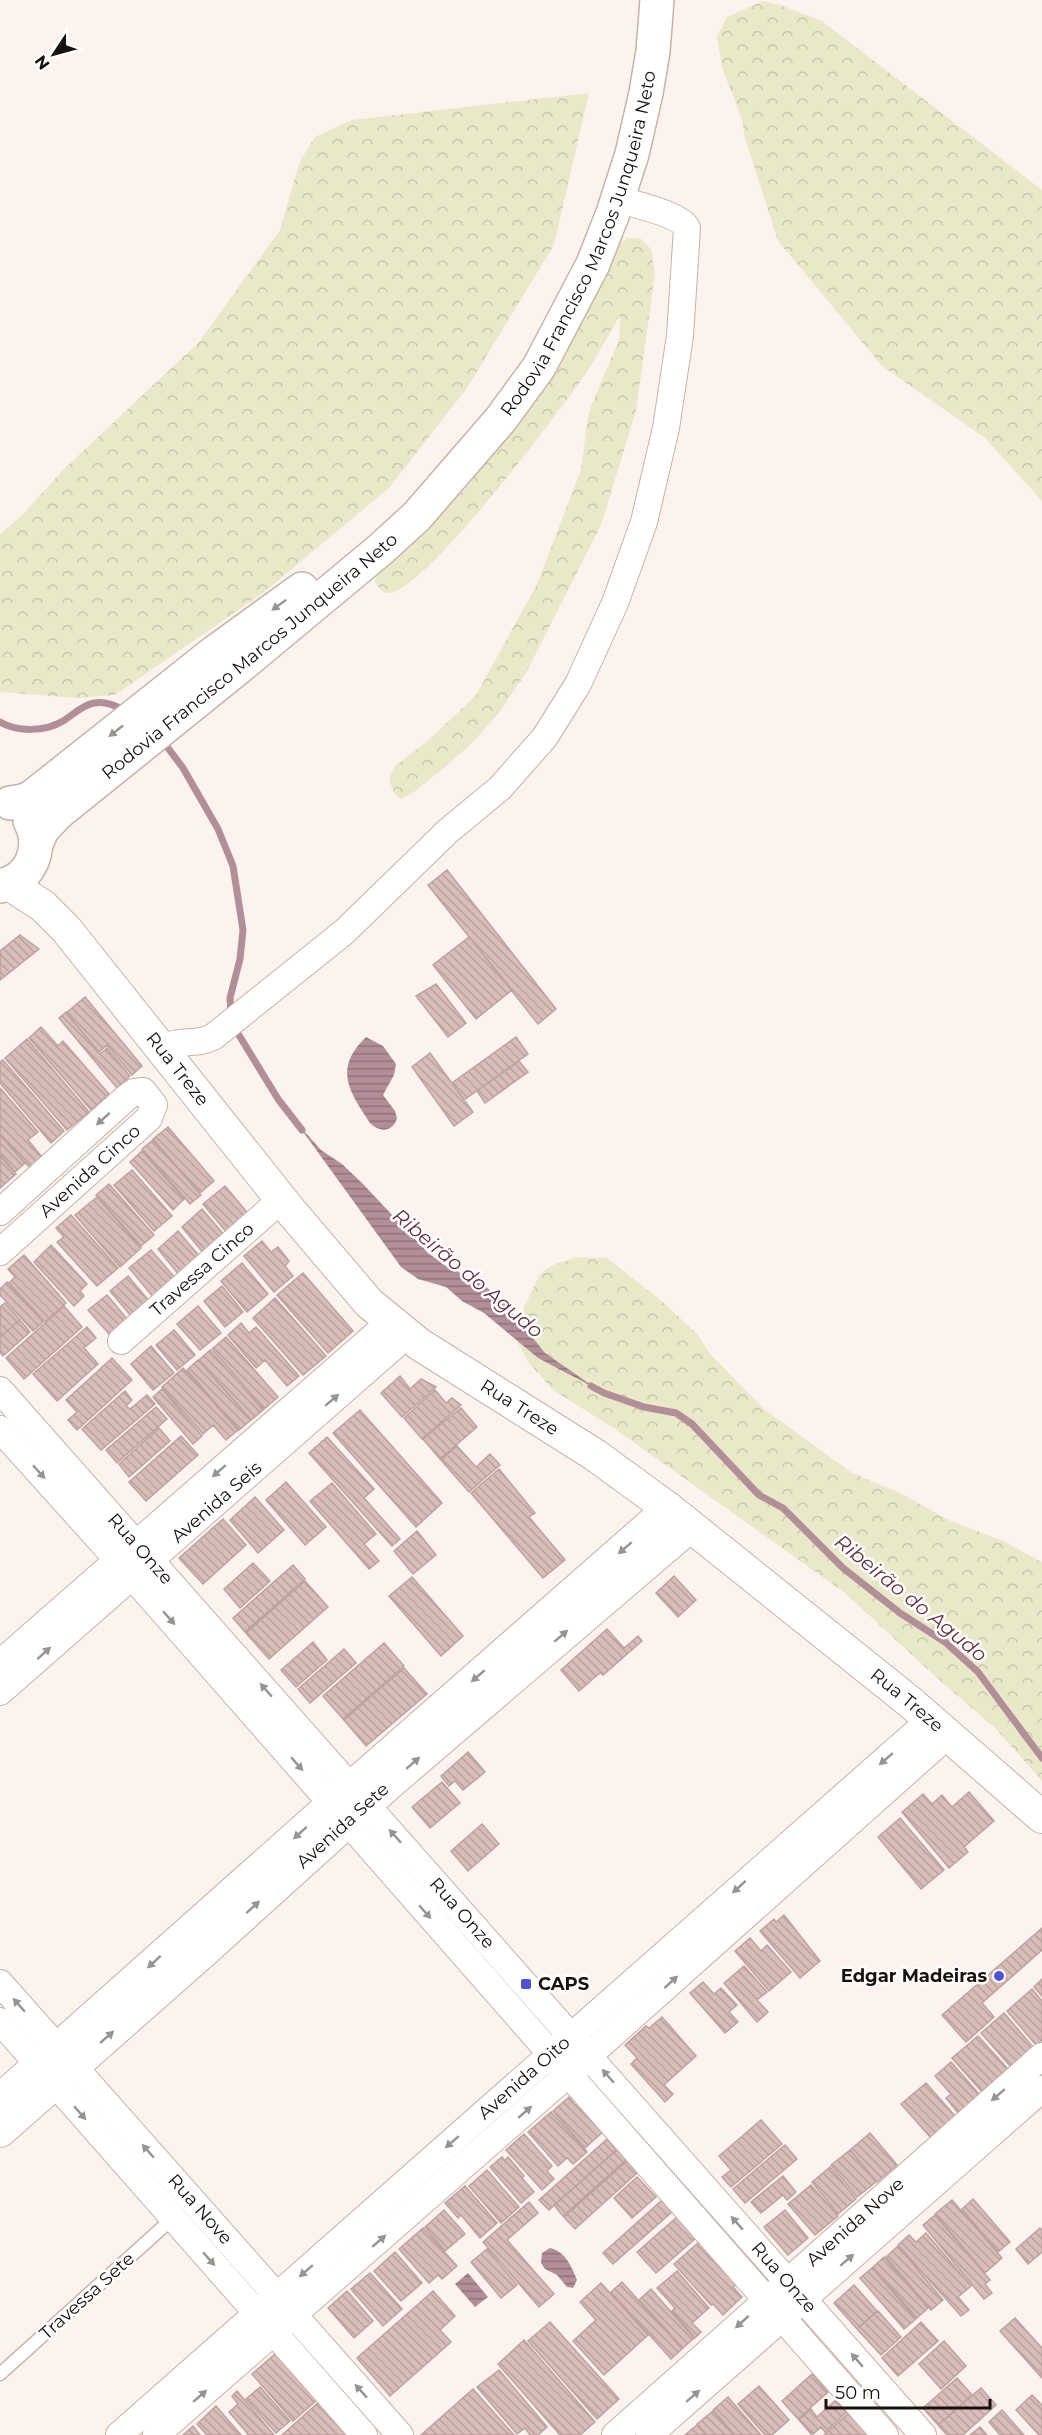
<svg xmlns="http://www.w3.org/2000/svg" width="1042" height="2435" font-family="Montserrat,sans-serif">
<style>
.forest{fill:url(#forest-crowns)}
.water{fill:url(#water-rules)}
.lines{fill:none;stroke-linecap:round;stroke-linejoin:round}
.stream{stroke:#b28e98;stroke-width:7}
.building{fill:url(#building-back-hatch);stroke:#bda29f;stroke-width:1.5}
.service-casing{stroke:#c8b2a5;stroke-width:15}
.minor-casing{stroke:#c8b2a5;stroke-width:28}
.tertiary-casing{stroke:#c8b2a5;stroke-width:34}
.secondary-casing{stroke:#c8b2a5;stroke-width:36}
.service{stroke:#fff;stroke-width:12}
.minor{stroke:#fff;stroke-width:26}
.tertiary{stroke:#fff;stroke-width:32}
.secondary{stroke:#fff;stroke-width:33}
.oneway{fill:#989492}
.poi-dot{fill:#5352c9;stroke:#fff;stroke-width:2}
.labels{text-anchor:middle;dominant-baseline:central;stroke-width:5;stroke-linejoin:round;paint-order:stroke}
.street-label{font-size:18px;fill:#19110d;stroke:#fff}
.poi-label{font-size:18px;font-weight:bold;fill:#19110d;stroke:#fff;text-anchor:end}
.water-label{font-size:20px;font-style:italic;fill:#623041;stroke:#fff}
</style>
<defs>
<pattern id="forest-crowns" width="20" height="18" patternUnits="userSpaceOnUse" patternTransform="scale(1.5)"><rect width="20" height="18" fill="#e9e9c9"/><path d="M2 6a3 3 0 1 1 6 0M12 15a3 3 0 1 1 6 0" fill="none" stroke="#c7c7ab"/></pattern>
<pattern id="water-rules" width="6" height="5" patternUnits="userSpaceOnUse" patternTransform="scale(1.5)"><rect width="6" height="5" fill="#b28e98"/><path d="M0 2.5h6" fill="none" stroke="#90737a"/></pattern>
<pattern id="building-back-hatch" width="6" height="6" patternUnits="userSpaceOnUse" patternTransform="scale(1.5)"><rect width="6" height="6" fill="#d9bdba"/><path d="M-1 5l2 2M0 0l6 6M5-1l2 2" fill="none" stroke="#baa19f"/></pattern>
</defs>
<rect width="100%" height="100%" fill="#fdf3ee"/>
<path class="forest" d="M763,1L780,5L822,21L1042,190V501L985,438L882,366L778,241L745,138L741,116L722,68L717,36L727,17Z
M589,93L554,245L467,388L389,488L263,593L115,695L76,698L0,692V534L22,515L63,470L199,342L280,230L300,161L315,137L352,120Z
M628,238H640L651,249L655,274L636,411L601,525L526,673L498,714L472,743L444,768L414,792L401,799L394,793L389,779L394,767L430,739L476,695L537,584L581,470L587,423L591,406L619,340L620,315C610,332 601,350 590,367C567,402 423,595 388,593C381,593 378,586 375,581L377,575L464,490L524,413L618,244Z
M576,1257L607,1258L664,1303L697,1334L711,1355L764,1409L852,1473L900,1493L951,1521L1003,1541L1042,1562V1781L996,1729L936,1677L845,1593L615,1429L553,1390L528,1362L512,1332L540,1274L551,1266Z"/>
<path class="water" d="M366,1037L383,1046L396,1064L394,1075L383,1095L395,1111L397,1118C393,1132 380,1133 370,1123C349,1091 333,1069 366,1037Z
M296,1122L321,1150L342,1164L362,1183L428,1253L446,1266L483,1284L507,1306L545,1353L597,1389L538,1358L484,1313L462,1301L446,1287L418,1279L401,1267Z
M550,2248C565,2251 572,2267 577,2280L573,2288L567,2287L557,2275L545,2269L541,2263L542,2253Z
M468,2273L488,2297L475,2307L455,2284Z"/>
<g class="lines">
<path class="stream" d="M0,722C17,732 45,732 63,721C73,715 82,705 94,703C106,701 116,706 126,711
M162,740L183,768L218,829L233,866L243,930L240,959L230,998L231,1016
M234,1027L278,1099L302,1130
M591,1386L604,1393L644,1407L676,1413L692,1424L759,1495L783,1508L843,1568L900,1613L945,1642L978,1672L1042,1758"/>
</g>
<path class="building" d="M447,870L556,1009L538,1024L428,885Z
M20,935L39,949L0,980V951Z
M469,937L512,990L476,1019L433,965Z
M436,984L466,1023L448,1037L416,996Z
M85,997L142,1066L132,1075L107,1045L99,1052L66,1013Z
M66,1012L100,1054L107,1048L130,1076L117,1088L59,1018Z
M41,1027L58,1046L63,1041L109,1094L91,1110L29,1038Z
M516,1037L528,1054L464,1100L452,1083Z
M27,1039L89,1112L67,1130L5,1058Z
M430,1053L473,1112L454,1126L412,1067Z
M3,1060L64,1131L51,1143L0,1083V1062Z
M519,1061L528,1072L485,1103L477,1091Z
M0,1088L38,1132L28,1140L42,1157L30,1168L0,1134Z
M168,1127L214,1181L200,1193L153,1139Z
M0,1135L25,1163L15,1172L0,1154Z
M153,1140L201,1195L190,1204L142,1149Z
M142,1151L184,1199L173,1210L130,1162Z
M0,1156L16,1174L0,1188Z
M132,1170L172,1216L154,1231L114,1185Z
M109,1184L154,1235L141,1246L96,1195Z
M225,1186L250,1216L228,1234L203,1204Z
M97,1197L141,1248L120,1267L75,1215Z
M202,1209L225,1236L204,1254L182,1227Z
M71,1215L118,1268L97,1286L57,1242L64,1237L56,1228Z
M178,1231L201,1258L180,1276L158,1249Z
M262,1241L271,1252L278,1247L289,1261L285,1266L293,1276L274,1292L244,1256Z
M51,1245L87,1284L80,1291L84,1296L74,1306L34,1262Z
M151,1250L177,1280L154,1298L129,1268Z
M24,1255L66,1303L45,1322L9,1283L15,1277L8,1269Z
M242,1263L268,1294L247,1312L221,1281Z
M303,1273L353,1331L328,1353L277,1295Z
M128,1276L149,1301L131,1316L110,1291Z
M7,1282L43,1322L33,1331L0,1295V1289Z
M222,1286L243,1312L225,1327L204,1301Z
M107,1295L128,1320L110,1335L88,1310Z
M275,1298L326,1356L303,1375L253,1318Z
M5,1303L20,1320L0,1337V1307Z
M64,1306L82,1327L24,1379L6,1358Z
M198,1306L221,1333L200,1350L177,1324Z
M20,1320L30,1332L3,1356L0,1352V1337Z
M241,1323L249,1333L256,1327L299,1376L287,1386L265,1360L256,1368L228,1335Z
M87,1327L96,1338L84,1348L98,1364L57,1401L33,1374Z
M174,1330L195,1355L177,1370L156,1345Z
M226,1337L278,1397L264,1409L212,1349Z
M151,1346L174,1373L153,1390L131,1364Z
M210,1350L263,1410L251,1420L199,1360Z
M112,1358L132,1380L77,1430L68,1420L77,1412L66,1400Z
M198,1360L251,1420L239,1430L187,1370Z
M183,1368L238,1430L226,1440L213,1425L203,1434L162,1387Z
M400,1376L410,1389L421,1379L436,1387L402,1417L381,1393Z
M162,1389L202,1436L193,1444L153,1397Z
M435,1390L446,1403L452,1398L461,1405L422,1439L404,1418Z
M125,1391L132,1400L126,1406L130,1409L147,1395L155,1404L101,1450L82,1429Z
M156,1407L167,1419L117,1463L106,1450Z
M461,1408L477,1427L440,1459L423,1439Z
M360,1410L442,1503L416,1527L333,1433Z
M159,1428L170,1441L129,1477L119,1464Z
M181,1436L198,1455L146,1501L129,1482Z
M327,1437L374,1489L364,1498L400,1539L392,1546L309,1453Z
M457,1446L476,1467L490,1454L500,1465L469,1492L441,1460Z
M499,1469L535,1513L529,1517L565,1560L543,1578L471,1493Z
M286,1482L326,1527L305,1545L266,1500Z
M332,1483L376,1534L364,1544L379,1561L369,1569L310,1501Z
M255,1497L284,1530L258,1553L230,1520Z
M223,1519L246,1545L203,1584L179,1558Z
M417,1531L436,1555L413,1574L394,1551Z
M253,1563L270,1581L240,1608L224,1589Z
M293,1565L305,1579L245,1632L233,1618Z
M674,1576L696,1600L678,1617L656,1593Z
M412,1577L463,1636L441,1656L389,1596Z
M305,1581L328,1607L269,1659L246,1633Z
M607,1629L624,1648L638,1636L642,1641L603,1675L601,1672L579,1691L561,1670Z
M313,1642L327,1660L296,1687L281,1670Z
M384,1643L404,1666L343,1719L323,1696Z
M344,1649L356,1663L310,1703L298,1689Z
M404,1668L427,1694L366,1746L344,1720Z
M468,1752L485,1772L463,1790L455,1781L449,1786L441,1776Z
M442,1782L460,1803L430,1828L412,1807Z
M969,1792L994,1821L964,1847L968,1852L949,1868L902,1812L923,1794L932,1804L942,1795L952,1807Z
M900,1818L944,1870L921,1889L878,1837Z
M482,1824L499,1844L468,1871L451,1851Z
M784,1915L820,1961L800,1978L760,1931L774,1919L776,1922Z
M1042,1928V1950L982,2003L994,2017L966,2042L942,2015Z
M750,1938L761,1951L767,1945L791,1972L769,1991L735,1951Z
M744,1966L767,1992L757,2000L768,2012L757,2022L724,1983Z
M1042,1979V1996L1034,1987Z
M703,1982L714,1994L721,1988L737,2005L729,2012L738,2022L725,2033L690,1993Z
M1032,1989L1042,2001V2040L1036,2045L1007,2011Z
M1004,2013L1033,2047L1011,2067L981,2033Z
M662,2017L696,2056L664,2085L673,2094L665,2102L631,2064L637,2058L625,2045L646,2026L649,2028Z
M978,2036L1008,2069L982,2092L952,2058Z
M951,2062L979,2094L958,2113L946,2098L951,2094L935,2076Z
M926,2083L956,2117L931,2138L901,2104Z
M569,2097L575,2105L579,2102L604,2131L585,2148L553,2111Z
M551,2112L587,2152L573,2164L567,2158L558,2166L528,2132Z
M761,2120L782,2144L731,2187L722,2177L731,2170L719,2156Z
M870,2133L897,2165L877,2182L850,2150Z
M524,2134L552,2166L547,2171L554,2179L542,2190L506,2150Z
M607,2139L616,2150L549,2210L539,2200Z
M785,2145L797,2159L745,2203L733,2189Z
M617,2150L626,2160L563,2216L554,2205Z
M850,2150L876,2182L857,2197L831,2165Z
M502,2157L505,2161L508,2157L524,2176L522,2178L534,2192L521,2203L490,2167Z
M627,2161L637,2173L575,2229L564,2217Z
M830,2167L856,2199L838,2214L812,2182Z
M487,2170L519,2207L501,2223L469,2186Z
M783,2176L796,2192L787,2200L783,2195L761,2213L751,2202Z
M637,2177L656,2197L632,2218L614,2198Z
M811,2185L838,2216L815,2235L788,2204Z
M465,2186L497,2223L480,2238L461,2215L458,2218L445,2203Z
M973,2199L1010,2242L998,2252L962,2209Z
M662,2200L672,2212L613,2264L603,2253Z
M952,2200L1002,2258L985,2273L935,2214Z
M529,2202L538,2213L507,2240L554,2294L539,2307L483,2242Z
M444,2210L465,2234L445,2251L425,2227Z
M785,2210L808,2238L788,2255L764,2227Z
M935,2215L990,2280L985,2284L992,2293L984,2299L923,2225Z
M677,2217L696,2238L656,2273L637,2252Z
M423,2228L457,2266L442,2279L438,2275L429,2283L399,2249Z
M1040,2228L1042,2230V2252L1028,2264L1016,2249Z
M926,2233L971,2286L958,2297L969,2310L961,2316L898,2245L909,2235L916,2242Z
M699,2242L737,2284L733,2287L742,2297L723,2315L713,2304L711,2305L674,2264Z
M898,2246L943,2300L931,2310L886,2257Z
M487,2249L517,2285L501,2298L471,2262Z
M395,2252L422,2283L401,2301L374,2271Z
M884,2257L928,2308L917,2318L873,2267Z
M872,2268L916,2319L904,2329L860,2278Z
M677,2271L709,2308L692,2323L701,2332L695,2338L672,2311L675,2308L657,2288Z
M370,2273L402,2309L383,2326L351,2289Z
M622,2282L682,2349L671,2359L611,2292Z
M601,2283L648,2335L604,2375L573,2341L596,2320L580,2302Z
M854,2285L877,2311L857,2329L834,2303Z
M651,2289L694,2338L683,2348L639,2300Z
M347,2291L373,2321L354,2338L328,2308Z
M433,2291L455,2316L440,2330L451,2342L390,2396L357,2358Z
M878,2311L901,2337L881,2355L857,2329Z
M1015,2318L1042,2348V2378L1000,2331Z
M550,2322L619,2399L597,2419L528,2341Z
M921,2322L938,2341L898,2376L882,2358Z
M524,2340L595,2422L580,2435H560L498,2364Z
M944,2341L966,2366L941,2389L919,2364Z
M276,2353L317,2400L293,2421L252,2374Z
M499,2370L547,2427L538,2435H530L525,2428L517,2434L477,2387Z
M812,2374L828,2392L798,2419L782,2401Z
M957,2378L972,2395L938,2425L923,2408Z
M759,2386L789,2420L772,2435H765L738,2404Z
M260,2387L290,2421L276,2433L246,2399Z
M981,2388L996,2405L963,2435H947L938,2425Z
M473,2389L514,2435H421Z
M237,2391L274,2435H247L248,2434L229,2412L238,2404L232,2396Z
M1032,2395L1042,2405V2435H1039L1016,2410Z
M728,2397L761,2435H735L713,2410Z
M837,2399L848,2411L825,2432L821,2427L812,2435L799,2420L811,2409L817,2417Z
M320,2401L349,2435H282Z
M216,2406L241,2435H207L197,2424Z
M1002,2410L1024,2435H1000L989,2422Z
M713,2411L734,2435H707L697,2424Z
M850,2412L868,2435H824Z
M697,2425L706,2435H685Z
M193,2426L200,2435H183Z
M980,2427L987,2435H970Z"/>
<g class="lines">
<defs>
<path id="service" d="M0,2374L173,2218"/>
<g id="minor">
<path d="M162,1049C178,1038 196,1046 213,1037L344,932L448,831L500,788L545,737L578,684L615,603L644,522L666,428L680,336L687,228C680,214 633,204 617,199"/>
<path d="M0,1212L127,1097L134,1092L143,1091L154,1105L149,1118L0,1252"/>
<path id="s1" d="M121,1341L282,1199"/>
<path id="s2" d="M0,1390L923,2435"/>
<path d="M0,1429L117,1559L885,2435"/>
<path d="M0,1663L390,1322"/>
<path id="s3" d="M0,1692L407,1335"/>
<path id="s4" d="M0,1983L400,2435"/>
<path d="M0,2021L364,2435"/>
<path id="s5" d="M119,2435L930,1720"/>
<path d="M156,2435L567,2075L948,1735"/>
<path id="s6" d="M615,2435L1042,2056"/>
<path d="M649,2435L1042,2089"/>
</g>
<g id="tertiary">
<path id="s7" d="M9,884L43,906L66,929L289,1209L369,1303L419,1344L595,1455L669,1509L910,1702L1042,1817"/>
<path d="M0,2100L352,1787L669,1509"/>
<path id="s8" d="M0,2131L204,1951L392,1781L690,1526"/>
</g>
<g id="secondary">
<path d="M10,803L23,801L32,797L215,652L302,589"/>
<path id="s9" d="M37,842L42,830L58,813L238,668L381,549L417,516L501,419L539,367L593,264L613,213L632,154L646,93L653,51L657,0"/>
<path d="M0,886C31,880 44,848 30,821"/>
</g>
</defs>
<use href="#service" class="service-casing"/>
<use href="#minor" class="minor-casing"/>
<use href="#tertiary" class="tertiary-casing"/>
<use href="#secondary" class="secondary-casing"/>
<use href="#service" class="service"/>
<use href="#minor" class="minor"/>
<use href="#tertiary" class="tertiary"/>
<use href="#secondary" class="secondary"/>
</g>
<defs><path id="oneway-solid" d="M-6-.8H1V-3.2L6.5 0L1 3.2V.8H-6Z" transform="scale(1.5)"/></defs>
<g class="oneway">
<use href="#oneway-solid" transform="translate(279 605) rotate(144)"/>
<use href="#oneway-solid" transform="translate(116 731) rotate(142)"/>
<use href="#oneway-solid" transform="translate(103 1119) rotate(138)"/>
<use href="#oneway-solid" transform="translate(332 1400) rotate(-41)"/>
<use href="#oneway-solid" transform="translate(219 1471) rotate(139)"/>
<use href="#oneway-solid" transform="translate(39 1472) rotate(48)"/>
<use href="#oneway-solid" transform="translate(625 1548) rotate(139)"/>
<use href="#oneway-solid" transform="translate(169 1618) rotate(49)"/>
<use href="#oneway-solid" transform="translate(561 1636) rotate(-41)"/>
<use href="#oneway-solid" transform="translate(44 1653) rotate(-42)"/>
<use href="#oneway-solid" transform="translate(478 1676) rotate(139)"/>
<use href="#oneway-solid" transform="translate(266 1690) rotate(-131)"/>
<use href="#oneway-solid" transform="translate(886 1759) rotate(139)"/>
<use href="#oneway-solid" transform="translate(413 1763) rotate(-41)"/>
<use href="#oneway-solid" transform="translate(297 1764) rotate(49)"/>
<use href="#oneway-solid" transform="translate(300 1833) rotate(138)"/>
<use href="#oneway-solid" transform="translate(395 1836) rotate(-132)"/>
<use href="#oneway-solid" transform="translate(739 1887) rotate(138)"/>
<use href="#oneway-solid" transform="translate(253 1907) rotate(-42)"/>
<use href="#oneway-solid" transform="translate(425 1912) rotate(49)"/>
<use href="#oneway-solid" transform="translate(154 1962) rotate(138)"/>
<use href="#oneway-solid" transform="translate(671 1982) rotate(-42)"/>
<use href="#oneway-solid" transform="translate(19 2005) rotate(-131)"/>
<use href="#oneway-solid" transform="translate(107 2037) rotate(-41)"/>
<use href="#oneway-solid" transform="translate(608 2076) rotate(-131)"/>
<use href="#oneway-solid" transform="translate(998 2095) rotate(139)"/>
<use href="#oneway-solid" transform="translate(525 2112) rotate(-41)"/>
<use href="#oneway-solid" transform="translate(80 2113) rotate(49)"/>
<use href="#oneway-solid" transform="translate(452 2142) rotate(139)"/>
<use href="#oneway-solid" transform="translate(148 2151) rotate(-131)"/>
<use href="#oneway-solid" transform="translate(737 2223) rotate(-131)"/>
<use href="#oneway-solid" transform="translate(379 2241) rotate(-41)"/>
<use href="#oneway-solid" transform="translate(209 2259) rotate(49)"/>
<use href="#oneway-solid" transform="translate(847 2260) rotate(-41)"/>
<use href="#oneway-solid" transform="translate(306 2271) rotate(139)"/>
<use href="#oneway-solid" transform="translate(742 2322) rotate(138)"/>
<use href="#oneway-solid" transform="translate(857 2360) rotate(-131)"/>
<use href="#oneway-solid" transform="translate(361 2391) rotate(-132)"/>
<use href="#oneway-solid" transform="translate(200 2396) rotate(-41)"/>
<use href="#oneway-solid" transform="translate(693 2396) rotate(-41)"/>
</g>
<g class="poi-dot">
<circle cx="999" cy="1976" r="6"/>
<rect x="520" y="1978" width="12" height="12" rx="3"/>
</g>
<g class="labels">
<g class="street-label">
<text stroke="none"><textPath href="#s9" startOffset="825">Rodovia Francisco Marcos Junqueira Neto</textPath></text>
<text stroke="none"><textPath href="#s9" startOffset="284">Rodovia Francisco Marcos Junqueira Neto</textPath></text>
<text stroke="none"><textPath href="#s7" startOffset="252">Rua Treze</textPath></text>
<text transform="translate(90 1171) rotate(-42)">Avenida Cinco</text>
<text stroke="none"><textPath href="#s1" startOffset="108">Travessa Cinco</textPath></text>
<text stroke="none"><textPath href="#s7" startOffset="738">Rua Treze</textPath></text>
<text stroke="none"><textPath href="#s3" startOffset="288">Avenida Seis</textPath></text>
<text stroke="none"><textPath href="#s2" startOffset="212">Rua Onze</textPath></text>
<text stroke="none"><textPath href="#s7" startOffset="1224">Rua Treze</textPath></text>
<text stroke="none"><textPath href="#s8" startOffset="459">Avenida Sete</textPath></text>
<text stroke="none"><textPath href="#s2" startOffset="698">Rua Onze</textPath></text>
<text stroke="none"><textPath href="#s5" startOffset="540">Avenida Oito</textPath></text>
<text stroke="none"><textPath href="#s4" startOffset="302">Rua Nove</textPath></text>
<text stroke="none"><textPath href="#s6" startOffset="321">Avenida Nove</textPath></text>
<text stroke="none"><textPath href="#s2" startOffset="1184">Rua Onze</textPath></text>
<text transform="translate(87 2296) rotate(-42)">Travessa Sete</text>
</g>
<g class="poi-label">
<text x="987" y="1976">Edgar Madeiras</text>
<text x="538" y="1984" text-anchor="start">CAPS</text>
</g>
<g class="water-label">
<text transform="translate(468 1273) rotate(40)">Ribeirão do Agudo</text>
<text transform="translate(911 1598) rotate(39)">Ribeirão do Agudo</text>
</g>
</g>
<g transform="translate(54 54) rotate(234)" stroke="#ffffff" stroke-width="4.5" paint-order="stroke">
<path d="M0-4.5L10 22L0 15L-10 22Z" fill="#19110d"/>
<text y="-9" font-size="16" font-weight="bold" text-anchor="middle" fill="#19110d">N</text>
</g>
<path d="M826 2399v9h164v-9" fill="none" stroke="#19110d" stroke-width="3"/>
<text x="835" y="2399" font-size="18" fill="#19110d" stroke="#ffffff" stroke-width="4.5" paint-order="stroke">50 m</text>
</svg>
